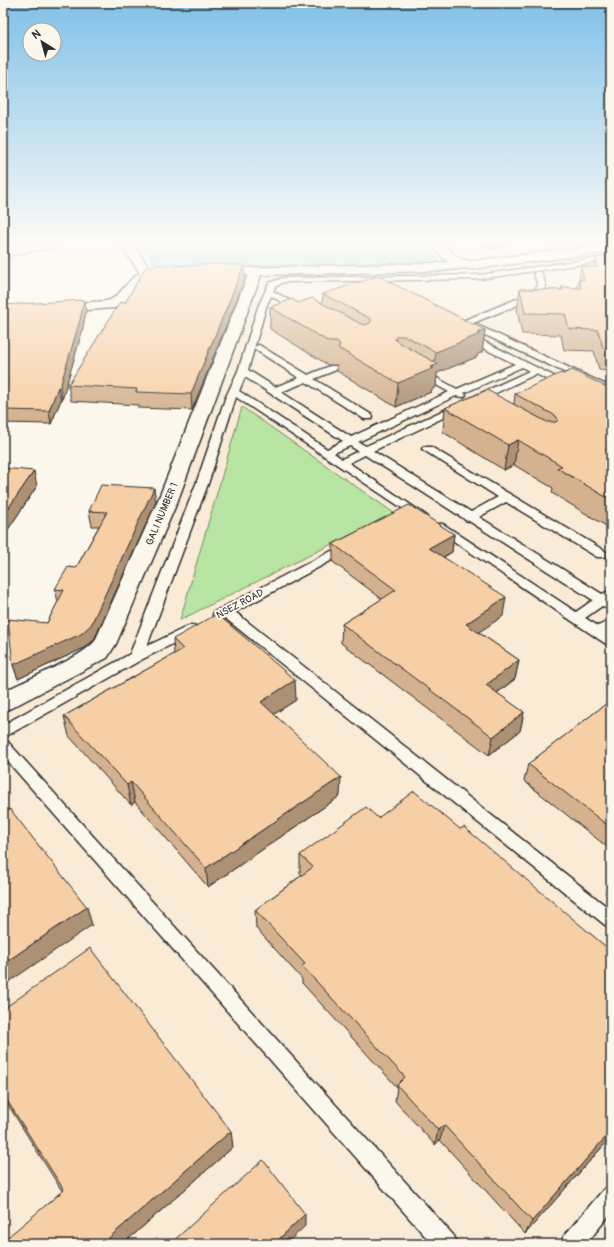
<svg xmlns="http://www.w3.org/2000/svg" width="614" height="1247" font-family="Pangolin,sans-serif">
<style>
.built{fill:#faebd7}
.green{fill:#b8e5a3;stroke:#728867}
.water{fill:#88d4e8;stroke:#63909c}
.lines{fill:none;stroke-linecap:round;stroke-linejoin:round}
.service-casing{stroke:#2b2b2b;stroke-width:3}
.minor-casing{stroke:#2b2b2b;stroke-width:3}
.tertiary-casing{stroke:#2b2b2b;stroke-width:3}
.service{fill:#fbf7ec;fill-rule:evenodd}
.minor{fill:#fbf7ec;fill-rule:evenodd}
.tertiary{fill:#fbf7ec;fill-rule:evenodd}
.wall{fill:#d4b28f;stroke:#2b2b2b}
.shaded-wall{fill:#ad9174;stroke:#2b2b2b}
.building{fill:#f7cfa6;stroke:#2b2b2b}
.labels{text-anchor:middle;dominant-baseline:central;stroke-width:4;stroke-linejoin:round;paint-order:stroke}
.street-label{font-size:10px;fill:#2b2b2b;stroke:#fbf7ec}
</style>
<rect width="100%" height="100%" fill="#fbf7ec"/>
<filter id="ink" filterUnits="userSpaceOnUse"><feTurbulence type="fractalNoise" baseFrequency=".025" numOctaves="2"/><feDisplacementMap in="SourceGraphic" scale="8" xChannelSelector="R" yChannelSelector="G"/><feConvolveMatrix kernelMatrix="1 2 1 2 8 2 1 2 1" color-interpolation-filters="sRGB"/></filter>
<g filter="url(#ink)">
<path class="built" d="M611,254V1244H3V706L112,649L255,273L516,265Z"/>
<path class="green" d="M242,407L394,513L180,620Z"/>
<path class="water" d="M142,244H425L442,265L166,268L154,263Z"/>
<g class="lines">
<defs>
<path id="service" d="M611,256V260L479,279L284,282L275,287L273,291L305,309L301,312L298,311L271,296L266,307L248,370L275,387L299,378L256,350L254,348L256,346L259,345L308,375L330,366H336L338,368L336,370L314,379L372,415L373,417L372,419H364L306,382L281,392L351,437L449,392L418,375L416,373L418,371H424L457,389L515,364L465,339L464,337L465,335H471L568,383L570,385L568,387H562L536,374L373,451L471,512L498,497L422,449L423,447H431L605,551L607,554L605,557H597L506,502L479,517L602,594L611,590V610L602,606L585,618L598,626L611,620V630L607,632L611,635V646L606,644L433,527L435,524H443L576,612L593,600L469,521L465,520L463,518L365,455L349,463L427,516L425,518H417L236,397L208,484L147,646L191,625L196,626L198,629L196,632L141,660L3,738V725L130,654L196,484L225,399L238,371L258,307L269,283L283,278L479,275ZM522,367L529,371L366,446L358,442L456,396L464,397L466,395L464,393ZM245,377L343,441L327,449L239,391ZM350,446L358,451L342,459L334,453Z
M535,272H541L546,286L542,293L535,298L473,323L611,387V394L466,326L463,327L459,324L460,322L529,294L538,286L534,274Z
M349,542L353,543L355,546L353,549L235,612L611,910V928L605,925L225,618L219,619L214,618L213,615L214,612Z
M3,740L8,742L454,1236L457,1244H432L3,756Z
M611,1185V1213L586,1244H561L564,1236L604,1189Z"/>
<path id="minor" d="M25,244H56L55,247L50,248L3,256V248Z
M120,244H133L151,270L167,269L172,270L174,273L172,276C163,278 153,276 144,282C130,292 135,301 114,308L3,316V308L107,301C122,296 126,280 140,273Z
M460,261L465,262L467,265L465,268L440,271L261,275L178,500L116,644L107,658L11,708L3,711V692C24,681 83,657 95,641L158,500L248,275L236,274L234,271L236,268L440,263Z"/>
<path id="tertiary" d="M431,244H444C453,254 459,260 472,261L608,244H611V252L472,269C453,268 442,260 431,244Z"/>
</defs>
<use href="#service" class="service-casing"/>
<use href="#minor" class="minor-casing"/>
<use href="#tertiary" class="tertiary-casing"/>
<use href="#service" class="service"/>
<use href="#minor" class="minor"/>
<use href="#tertiary" class="tertiary"/>
</g>
<path class="wall" d="M480,244H510L491,250Z
M611,254V371L599,370L594,351L564,350L561,335L522,334L517,310L520,289L561,290L562,287L577,288L581,267H594L596,259Z
M244,265L245,279L192,410L138,408V405L71,401L68,385L125,303L197,266Z
M323,294L485,330L482,352L478,354L477,357L437,373L436,387L432,389L431,392L396,407L337,371V365H328L270,329V307L298,303H322Z
M3,305L86,312L82,332L62,400H61L51,424L3,423Z
M611,389V529L552,493L553,488L514,465L504,470L443,432L445,408L514,404L515,394Z
M3,468L37,486L7,531H3Z
M156,502L94,640L84,648L18,679L13,665L47,623L58,602L55,589L76,568L99,526H92L89,511Z
M454,534L452,552L444,557L503,616L478,632L519,660L515,679L497,693L524,712L520,731L489,755L341,643L342,624L382,599L333,562V544Z
M173,639L296,700L274,714L340,796L208,887L135,802L131,805L69,736L64,716L174,654Z
M611,700V850L524,781L528,764Z
M378,818L460,829L611,951L608,957L611,960V1137L525,1234L440,1140L435,1145L395,1101L397,1087L302,983V979L256,928L255,910L302,875L300,873V855Z
M611,879V898L605,893Z
M3,1009L233,1147L123,1244H3L62,1191L5,1100L3,1102Z"/>
<path class="shaded-wall" d="M492,244H510L491,250Z
M244,265L245,279L192,410L191,394Z
M84,300L86,312L82,332L62,400L60,387Z
M485,330L482,352L478,354L477,357L437,373L436,387L432,389L431,392L396,407L398,383L434,366L436,352Z
M58,387L61,400L51,424L49,411Z
M518,440L514,465L504,470L508,445Z
M611,446V450L606,470V448Z
M34,471L37,486L7,531L3,516Z
M154,488L156,502L94,640L84,648L18,679L13,665Z
M454,534L452,552L427,566L429,548Z
M506,597L503,616L463,643L466,624Z
M519,660L515,679L482,704L486,685Z
M295,680L296,700L262,722L261,702Z
M524,712L520,731L489,755L493,737Z
M341,777L340,796L208,887L206,868Z
M131,782L135,802L131,805L127,785Z
M87,907L92,925L3,986V964Z
M611,951L604,969L606,956Z
M3,1096L5,1100L3,1102Z
M444,1125L440,1140L435,1145L438,1130Z
M231,1131L233,1147L123,1244H102Z
M611,1131V1137L525,1234L532,1221Z
M305,1214V1226L286,1244H274Z"/>
<path class="building" d="M608,253L611,254V349L603,348L598,330L569,329L565,314L525,313L520,289L563,290L562,287L581,288L579,279L584,280L581,267H598L596,259Z
M198,264L244,265L191,394L136,392L137,389L68,385L120,302L125,303L145,268L154,265L197,266Z
M378,276L485,330L478,333L480,334L436,352L405,336H397L395,339L398,342L438,364L431,367L434,368L398,383L338,348L340,345L338,342H329L270,307L292,299L298,303L312,298L361,324L366,325L371,322V319L323,294Z
M84,300L80,320L60,387H58L49,411L3,410V305Z
M572,370L611,389V446L606,448L607,452L611,454V500L557,468L562,466L518,440L508,445L445,408L487,390L547,422H556L558,420L556,416L515,394L561,373L563,374Z
M3,468L34,471L3,516Z
M101,485L154,488L91,625L81,634L13,665L8,619L47,623L64,590L55,589L68,567L76,568L107,512L89,511Z
M409,505L454,534L429,548L506,597L466,624L519,660L486,685L524,712L493,737L342,624L396,590L333,544Z
M217,614L295,680L261,702L341,777L206,868L131,782L127,785L64,716L183,649L173,639Z
M611,700V828L528,764L594,713Z
M414,791L460,829L464,827L611,951L606,956L611,960V1131L532,1221L444,1125L438,1130L397,1085L405,1077L302,966L305,964L255,910L313,867L300,855L366,807L378,818Z
M3,808L6,811L10,809L87,907L3,964Z
M90,948L231,1131L102,1244H3V1241L64,1190L3,1094V1009Z
M263,1160L305,1214L274,1244H170Z"/>
</g>
<linearGradient id="sky" x2="0" y2="1"><stop stop-color="#81c1e8"/><stop offset="0.58" stop-color="#fdfbf6"/><stop offset="1" stop-color="#fdfbf6" stop-opacity="0"/></linearGradient>
<rect width="614" height="419" fill="url(#sky)"/>
<g class="labels">
<g class="street-label">
<text transform="translate(162 514) rotate(-67)">GALI NUMBER 1</text>
<text transform="translate(240 604) rotate(-28)">NSEZ ROAD</text>
</g>
</g>
<rect width="614" height="1247" fill="none" stroke="#fbf7ec" stroke-width="16"/>
<rect x="8" y="8" width="598" height="1231" fill="none" stroke="#2b2b2b" stroke-width="1.5" filter="url(#ink)"/>
<g transform="translate(42 42) rotate(323)"><circle r="19" fill="#fbf7ec" stroke="#a8a59f"/>
<path d="M0-3L7 15L0 10L-7 15Z" fill="#2b2b2b"/>
<text y="-6" font-size="11" font-weight="bold" text-anchor="middle" fill="#2b2b2b">N</text>
</g>
</svg>
